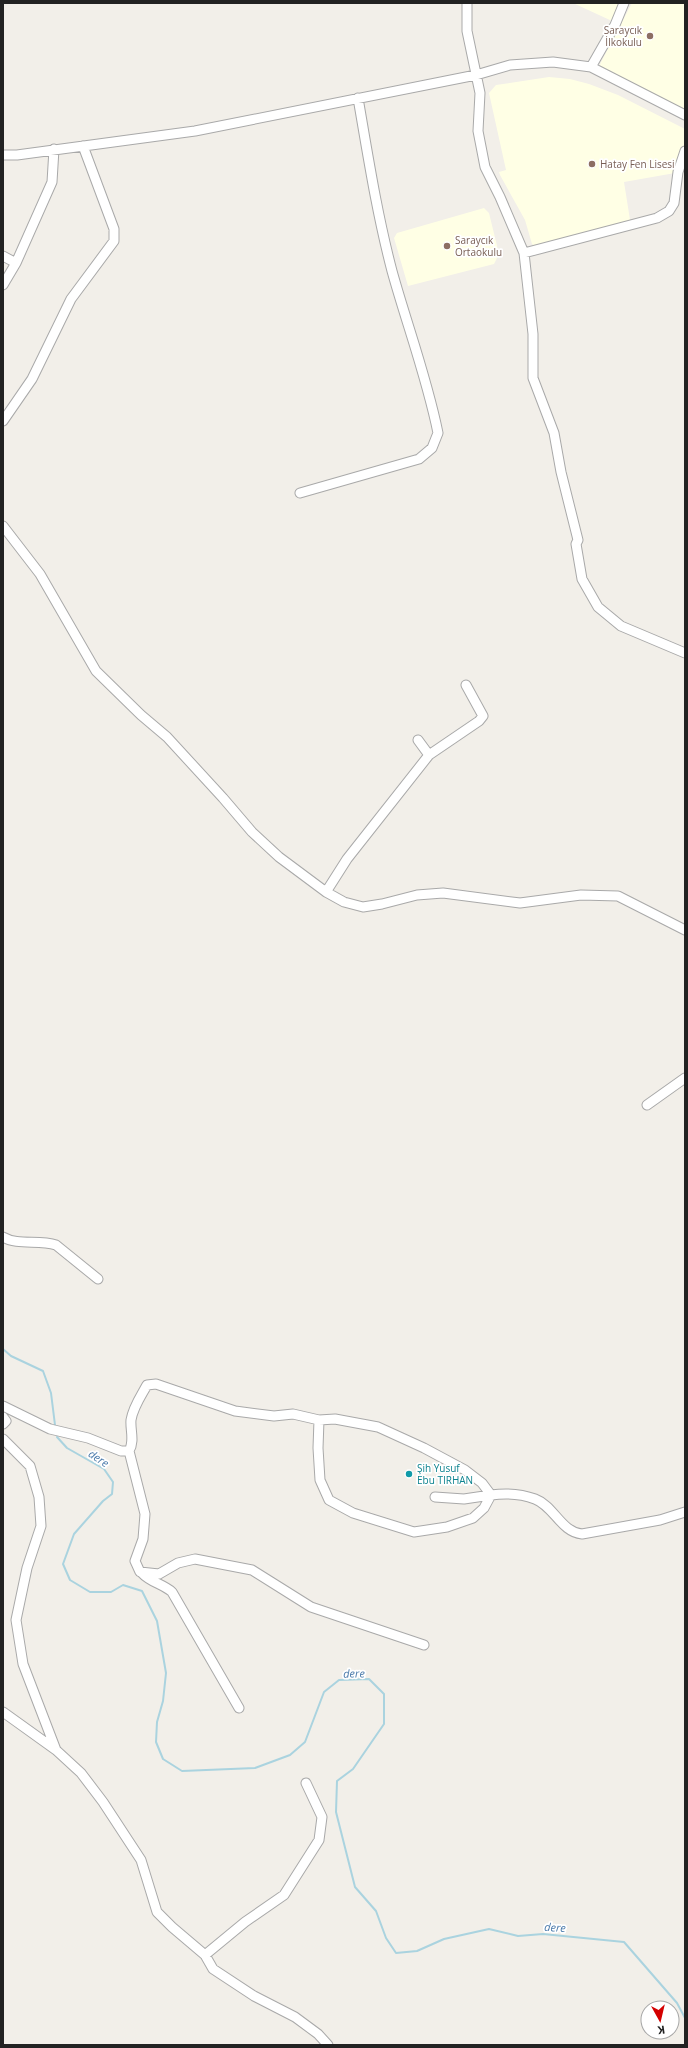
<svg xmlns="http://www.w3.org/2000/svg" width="688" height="2048" font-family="'Open Sans',sans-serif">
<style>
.education{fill:#ffffe5}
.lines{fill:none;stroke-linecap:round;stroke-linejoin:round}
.stream{stroke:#aad3df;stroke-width:2}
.minor-casing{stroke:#a9a9a9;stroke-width:11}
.minor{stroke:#fff;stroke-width:9}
.education-dot{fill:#8d6e63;stroke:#fff;stroke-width:1.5}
.culture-dot{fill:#0f9aa8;stroke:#fff;stroke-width:1.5}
.labels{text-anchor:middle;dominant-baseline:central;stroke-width:3.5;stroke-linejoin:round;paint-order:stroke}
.education-label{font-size:10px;fill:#785e54;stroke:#fff;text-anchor:start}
.culture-label{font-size:10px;fill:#0d838f;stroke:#fff;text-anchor:start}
.water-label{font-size:11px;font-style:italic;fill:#4a7aab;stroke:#fff}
</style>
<rect width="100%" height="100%" fill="#f2efe9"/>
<path class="education" d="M573,3H619L612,21Z
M632,3H685V111L598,68Z
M549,77L570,79L589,84L618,95L685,129V151L675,173L624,182L631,226L539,249L532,244L525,220L500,175L499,172L506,170L489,93L496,85Z
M484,208L489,213L499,254L494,264L408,286L394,238L397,233Z"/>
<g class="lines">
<path class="stream" d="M3,1349L11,1356L43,1371L51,1393L55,1425
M57,1437L67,1448L104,1469L113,1482L112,1494L103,1501L74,1534L63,1564L70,1580L90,1592H111L123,1585L142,1591L157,1621L166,1673L163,1701L157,1722L156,1742L163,1759L182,1771L255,1768L290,1755L305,1742L324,1692L339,1680L369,1679L384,1694V1724L353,1769L337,1781L336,1812L355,1887L376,1911L386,1938L396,1953L417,1951L444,1939L489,1929L518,1936L543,1934L624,1942L677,2003L685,2018"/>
<defs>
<path id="minor" d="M467,3V31L480,93L478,131L485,167L500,197L524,253L533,334V378L554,433L561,472L578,540L576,544L582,579L598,607L621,626L685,653
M591,67L615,25L624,3
M3,155H17L195,131L476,75L510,65L553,62L591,67L685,115
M524,253L657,218L669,211L674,203L678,172L685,151
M3,256L16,263
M3,285L16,263L52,182L54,149
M3,421L32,379L71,299L114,241V229L83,146
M300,493L419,459L432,448L438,433C427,378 407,325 392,271C377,214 368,156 358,98
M3,526L40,574L96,671L141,715L167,737L223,798L252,832L279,857L326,892L344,902L363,907L382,904L417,895L443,893L520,903L581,895L618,896L685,930
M418,740L429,755
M326,892L347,859L429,755L479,721L483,716L466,685
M647,1105L685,1078
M3,1237C18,1246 39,1239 56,1245L98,1279
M3,1406L50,1429L88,1438L121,1451H129C135,1441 130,1430 131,1420C133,1407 141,1396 147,1385L156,1384L235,1411L274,1416L293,1414L319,1420L335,1419L378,1427L424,1448L465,1470L482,1483L491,1495L464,1499L435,1497
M3,1417L6,1421L3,1424
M319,1420L318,1448L320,1480L329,1500L353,1513L414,1532L447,1527L473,1518L484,1508L491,1495C505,1493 522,1494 535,1499C554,1506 561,1532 582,1534L660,1520L685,1512
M3,1439L30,1466L39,1497L41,1526L27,1568L16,1620L23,1664L56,1750
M129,1451L145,1514L143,1539L135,1561L140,1572L159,1574L178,1563L195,1559L252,1570L311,1607L424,1645
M142,1573C150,1582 163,1584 172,1592L239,1708
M3,1712L56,1750L81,1773L103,1802L141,1860L157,1912L172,1927L205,1955L245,1922L284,1895L319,1840L322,1817L306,1783
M205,1955L213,1969L254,1996L295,2017L318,2034L328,2045"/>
</defs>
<use href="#minor" class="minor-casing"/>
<use href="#minor" class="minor"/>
</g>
<g class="education-dot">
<circle cx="650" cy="36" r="4"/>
<circle cx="592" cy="164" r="4"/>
<circle cx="447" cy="246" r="4"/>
</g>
<circle class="culture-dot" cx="409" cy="1474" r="4"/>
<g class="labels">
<g class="education-label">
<text x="642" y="30" text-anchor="end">Saraycık<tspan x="642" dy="12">İlkokulu</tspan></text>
<text x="600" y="164">Hatay Fen Lisesi</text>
<text x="455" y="240">Saraycık<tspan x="455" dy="12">Ortaokulu</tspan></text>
</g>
<g class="culture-label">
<text x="417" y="1468">Şih Yusuf<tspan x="417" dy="12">Ebu TIRHAN</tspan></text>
</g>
<g class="water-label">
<text transform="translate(99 1458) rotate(34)">dere</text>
<text transform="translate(354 1673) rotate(-1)">dere</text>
<text transform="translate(555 1927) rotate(4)">dere</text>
</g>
</g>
<rect width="688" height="2048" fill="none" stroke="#222222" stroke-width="8"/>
<g transform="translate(660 2020) rotate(172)"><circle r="19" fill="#ffffff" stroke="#a7a7a7"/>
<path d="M0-3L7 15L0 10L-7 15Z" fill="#d40000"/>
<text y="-6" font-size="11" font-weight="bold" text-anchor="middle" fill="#222222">K</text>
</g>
</svg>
